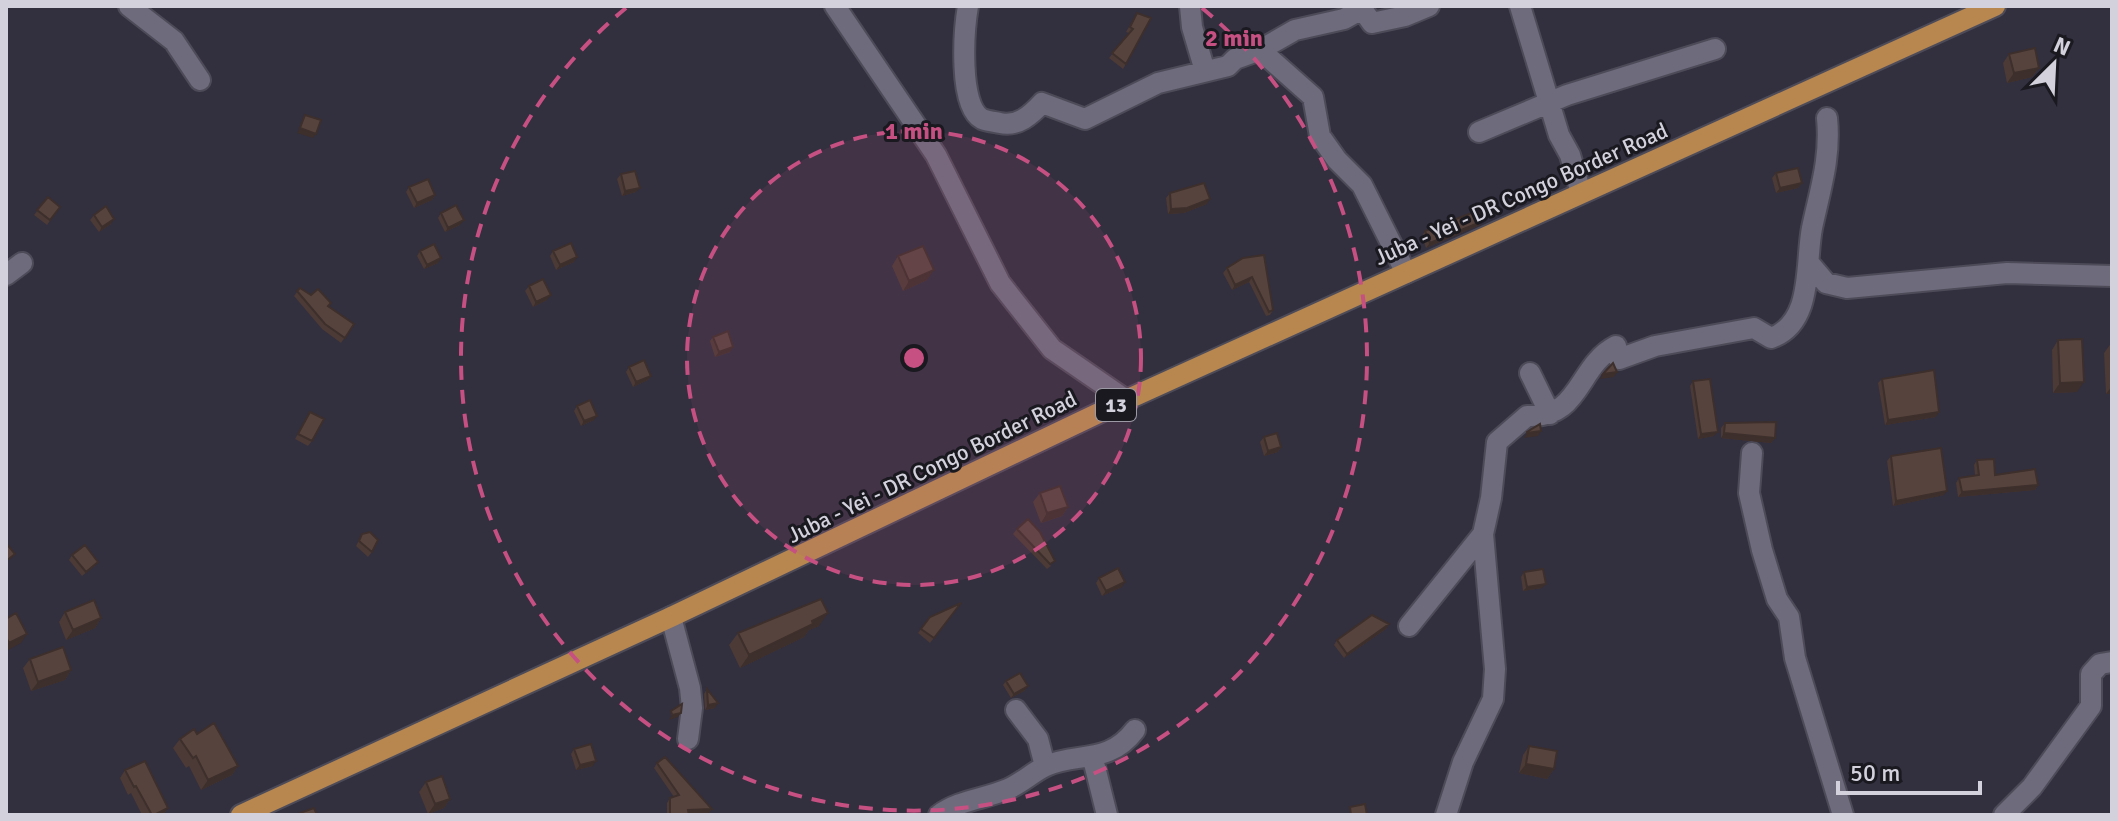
<svg xmlns="http://www.w3.org/2000/svg" width="2118" height="821" font-family="Signika,sans-serif">
<style>
.lines{fill:none;stroke-linecap:round;stroke-linejoin:round}
.minor-casing{stroke:#4e4b59;stroke-width:24}
.major-casing{stroke:#4e4b59;stroke-width:24}
.minor{stroke:#6e6b7d;stroke-width:20}
.major{stroke:#b7874f;stroke-width:20}
.wall{fill:#4b3a35}
.shaded-wall{fill:#3d2f2b}
.building{fill:#57433e;stroke:#3d2f2b;stroke-width:2}
.ring{fill:none;stroke:#c75082;stroke-width:4;stroke-dasharray:14 10}
.labels{text-anchor:middle;dominant-baseline:central;stroke-width:6;stroke-linejoin:round;paint-order:stroke}
.shield{fill:#1a1920;stroke:#9c9aa4;stroke-width:2}
.shield-label{font-size:20px;font-weight:bold;fill:#d3d1dc}
.street-label{font-size:22px;fill:#d3d1dc;stroke:#1a1920}
.centre{fill:#c75082;stroke:#1a1920;stroke-width:4}
.ring-label{font-size:24px;text-anchor:middle;font-weight:bold;fill:#c75082;stroke:#1a1920;stroke-width:6;stroke-linejoin:round;paint-order:stroke}
</style>
<rect width="100%" height="100%" fill="#322f3f"/>
<g class="lines">
<defs>
<path id="minor" d="M129,6L174,41L200,80
M835,6L936,155L1000,283L1052,349L1126,400
M968,6C964,29 958,106 982,119C987,121 995,122 1000,123C1018,127 1031,115 1042,103L1085,119L1158,83L1228,66L1235,59L1260,50L1313,97L1320,136L1337,160L1362,185L1406,273
M1190,6L1192,27L1205,71
M1520,6L1559,135L1570,155L1581,193
M1260,50L1295,30L1344,19L1362,9L1372,23L1405,16L1429,6
M1479,132L1567,95L1715,49
M1809,263L1826,283L1847,288L2007,273L2112,276
M6,275L22,263
M1530,373L1550,414
M1752,453L1749,493L1762,550L1777,599L1789,617L1795,658L1843,815
M671,617L690,688L692,708L688,739
M1409,626L1483,534L1491,498L1497,442L1527,416C1581,419 1577,366 1616,346L1619,359L1655,346L1754,328L1771,338C1814,323 1805,263 1812,228C1820,190 1831,158 1827,118
M1016,710L1038,739L1045,766
M1093,759L1107,815
M939,815C959,800 985,799 1008,789C1022,783 1033,772 1046,766C1076,752 1109,765 1135,730
M1446,815L1463,762L1493,699L1495,669L1483,534
M2004,815L2032,787L2091,706V674L2100,664L2112,662"/>
<path id="major" d="M241,815L671,617L1126,400L1995,6"/>
</defs>
<use href="#minor" class="minor-casing"/>
<use href="#major" class="major-casing"/>
<use href="#minor" class="minor"/>
<use href="#major" class="major"/>
</g>
<path class="wall" d="M1137,13L1126,64L1123,69L1109,58L1129,33L1126,32Z
M2009,54L2039,68L2032,77L2007,83L2003,63Z
M1776,173L1802,183L1798,188L1776,193L1772,178Z
M621,174L636,192L622,196L617,179Z
M409,187L435,195L432,200L414,208L406,192Z
M1170,193L1207,204L1184,213L1168,214L1166,198Z
M48,197L60,207L47,225L34,215Z
M441,213L460,225L445,232L438,218Z
M94,215L111,224L99,232L90,220Z
M1480,225L1426,248L1422,236L1425,231Z
M420,251L438,263L424,269L417,256Z
M553,251L574,262L556,270L550,256Z
M898,256L927,280L903,291L892,266Z
M1243,258L1273,310L1270,315L1266,316L1249,282L1232,290L1223,273L1227,268Z
M529,286L547,300L533,307L525,291Z
M300,288L311,295L331,303L329,307L354,324L341,343L322,329L294,296Z
M713,337L730,352L715,357L710,341Z
M2058,340L2077,392L2053,393L2052,350Z
M2112,342V394H2106L2104,353Z
M629,367L651,376L648,380L633,387L626,372Z
M1882,379L1936,417L1885,425L1878,383Z
M1693,381L1714,436L1698,439L1690,386Z
M577,406L594,420L581,426L574,411Z
M310,412L312,441L308,446L295,439Z
M1725,423L1775,438L1771,443L1721,438V428Z
M1264,437L1281,447L1278,452L1264,456L1260,442Z
M1891,456L1944,495L1893,506L1887,461Z
M1977,460L1995,475L2038,485L2035,490L1958,497L1956,483L1959,478L1975,475L1974,465Z
M1040,493L1068,507L1062,516L1041,523L1033,502Z
M1017,529L1051,566L1047,569L1013,534Z
M362,534L372,552L368,557L356,546Z
M72,555L95,566L82,576L69,560Z
M1524,572L1542,588L1523,591L1521,577Z
M1099,578L1122,587L1102,596L1096,583Z
M961,603L930,643L918,633L930,617Z
M65,612L101,618L95,628L66,640L59,622Z
M1389,624L1386,629L1344,658L1334,645L1337,640Z
M819,626L809,630L804,637L740,668L729,645L738,633Z
M30,659L71,670L65,680L31,691L23,668Z
M1006,681L1028,686L1024,691L1011,698L1003,685Z
M707,689L715,708L705,710L704,694Z
M197,734L238,766L232,775L201,790L189,766L186,768L173,748L180,739Z
M1529,746L1554,769L1547,779L1519,773L1523,755Z
M574,749L593,766L576,770L571,754Z
M657,763L712,809L708,814L667,815V803L670,798L674,797L654,768Z
M125,770L168,808L163,815H142L131,793L128,795L120,778Z
M426,782L450,799L444,808L428,814L419,792Z"/>
<path class="shaded-wall" d="M2039,68L2032,77L2007,83L2014,73Z
M300,128L316,134L313,138L297,133Z
M1802,183L1798,188L1776,193L1780,188Z
M640,188L636,192L622,196L625,191Z
M435,195L432,200L414,208L417,203Z
M1210,199L1207,204L1184,213L1168,214L1171,209Z
M114,219L111,224L99,232L102,227Z
M464,220L460,225L445,232L448,228Z
M1483,221L1480,225L1426,248L1430,243Z
M577,257L574,262L556,270L560,265Z
M441,258L438,263L424,269L427,265Z
M934,270L927,280L903,291L909,281Z
M1252,277L1249,282L1232,290L1235,285Z
M551,295L547,300L533,307L536,302Z
M733,347L730,352L715,357L719,352Z
M1617,372L1614,377L1600,379L1603,374Z
M651,376L648,380L633,387L636,382Z
M2084,382L2077,392L2053,393L2060,383Z
M2112,386V394H2106Z
M1939,412L1936,417L1885,425L1888,420Z
M597,416L594,420L581,426L584,421Z
M1541,431L1538,436L1524,438L1527,433Z
M1718,432L1714,436L1698,439L1701,434Z
M1724,433L1775,438L1771,443L1721,438Z
M1281,447L1278,452L1264,456L1268,451Z
M2038,485L2035,490L1958,497L1962,492Z
M1947,491L1944,495L1893,506L1896,501Z
M1068,507L1062,516L1041,523L1047,513Z
M1125,582L1122,587L1102,596L1106,591Z
M1546,584L1542,588L1523,591L1527,587Z
M828,613L819,626L809,630L804,637L740,668L749,655Z
M101,618L95,628L66,640L73,630Z
M1389,624L1386,629L1344,658L1347,654Z
M27,634L21,643L6,651V648L9,643Z
M71,670L65,680L31,691L38,682Z
M1028,686L1024,691L1011,698L1014,694Z
M718,703L715,708L705,710L708,705Z
M681,713L678,717L669,720L672,715Z
M596,761L593,766L576,770L580,765Z
M1526,764L1554,769L1547,779L1519,773Z
M238,766L232,775L201,790L208,780Z
M450,799L444,808L428,814L435,804Z
M168,808L163,815H154Z
M712,809L708,814L684,815L688,810Z"/>
<path class="building" d="M1137,13L1151,18L1126,64L1112,53L1133,29L1130,27Z
M2035,48L2039,68L2014,73L2009,54Z
M305,115L321,120L316,134L300,128Z
M1798,168L1802,183L1780,188L1776,173Z
M635,171L640,188L625,191L621,174Z
M428,179L435,195L417,203L409,187Z
M1204,183L1210,199L1187,208L1171,209L1170,193Z
M48,197L60,207L50,220L37,210Z
M456,205L464,220L448,228L441,213Z
M106,206L114,219L102,227L94,215Z
M1479,210L1483,221L1430,243L1425,231Z
M571,243L577,257L560,265L553,251Z
M434,244L441,258L427,265L420,251Z
M923,246L934,270L909,281L898,256Z
M1264,255L1273,310L1269,312L1252,277L1235,285L1227,268L1243,258Z
M543,279L551,295L536,302L529,286Z
M300,288L311,295L318,289L331,303L328,306L354,324L345,338L325,324L297,291Z
M728,331L733,347L719,352L713,337Z
M2082,339L2084,382L2060,383L2058,340Z
M644,360L651,376L636,382L629,367Z
M1613,363L1617,372L1603,374Z
M1934,370L1939,412L1888,420L1882,379Z
M1710,379L1718,432L1701,434L1693,381Z
M590,400L597,416L584,421L577,406Z
M310,412L324,419L312,441L298,434Z
M1776,422L1775,438L1724,433L1725,423Z
M1540,424L1541,431L1527,433V432Z
M1277,433L1281,447L1268,451L1264,437Z
M1941,448L1947,491L1896,501L1891,456Z
M1994,459L1995,475L2035,469L2038,485L1962,492L1959,478L1979,475L1977,460Z
M1060,486L1068,507L1047,513L1040,493Z
M1028,519L1040,532L1055,561L1050,564L1017,529Z
M370,532L378,540L372,552L359,541L362,534Z
M6,543L15,554L6,561Z
M85,545L98,562L86,572L72,555Z
M1118,568L1125,582L1106,591L1099,578Z
M1543,569L1546,584L1527,587L1524,572Z
M821,599L828,613L812,621L813,624L749,655L738,633Z
M94,600L101,618L73,630L65,612Z
M961,603L934,638L921,629L930,617Z
M16,613L27,634L9,643L6,637V619Z
M1372,615L1389,624L1347,654L1337,640Z
M63,647L71,670L38,682L30,659Z
M1020,673L1028,686L1014,694L1006,681Z
M707,689L718,703L708,705Z
M682,704L681,713L672,715L671,711Z
M214,723L238,766L208,780L196,756L193,758L180,739L194,729L197,734Z
M591,744L596,761L580,765L574,749Z
M1529,746L1557,751L1554,769L1526,764Z
M665,757L712,809L688,810L689,815H670V798L679,795L657,763Z
M145,761L168,808L154,815H152L136,786L134,787L125,770Z
M442,776L450,799L435,804L426,782Z
M1365,804L1367,815H1351L1350,807Z
M314,808L317,815H301L300,813Z"/>
<circle cx="914" cy="358" r="227" fill="#c75082" fill-opacity=".12"/>
<g class="ring">
<circle cx="914" cy="358" r="227"/>
<path d="M1202 8A453 453 0 1 1 626 8"/>
</g>
<g class="labels">
<rect class="shield" x="1096" y="389" width="40" height="32" rx="6"/>
<g class="shield-label">
<text x="1116" y="405">13</text>
</g>
<g class="street-label">
<text transform="translate(1521 194) rotate(-24)">Juba - Yei - DR Congo Border Road</text>
<text transform="translate(932 467) rotate(-26)">Juba - Yei - DR Congo Border Road</text>
</g>
</g>
<circle cx="914" cy="358" r="12" class="centre"/>
<g class="ring-label">
<text x="1234" y="46">2 min</text>
<text x="914" y="139">1 min</text>
</g>
<rect width="2118" height="821" fill="none" stroke="#d3d1dc" stroke-width="16"/>
<g transform="translate(2054 64) rotate(24)" stroke="#1a1920" stroke-width="6" paint-order="stroke">
<path d="M0-6L14 30L0 20L-14 30Z" fill="#d3d1dc"/>
<text y="-12" font-size="22" font-weight="bold" text-anchor="middle" fill="#d3d1dc">N</text>
</g>
<path d="M1838 781v12h142v-12" fill="none" stroke="#d3d1dc" stroke-width="4"/>
<text x="1850" y="781" font-size="24" fill="#d3d1dc" stroke="#1a1920" stroke-width="6" paint-order="stroke">50 m</text>
</svg>
